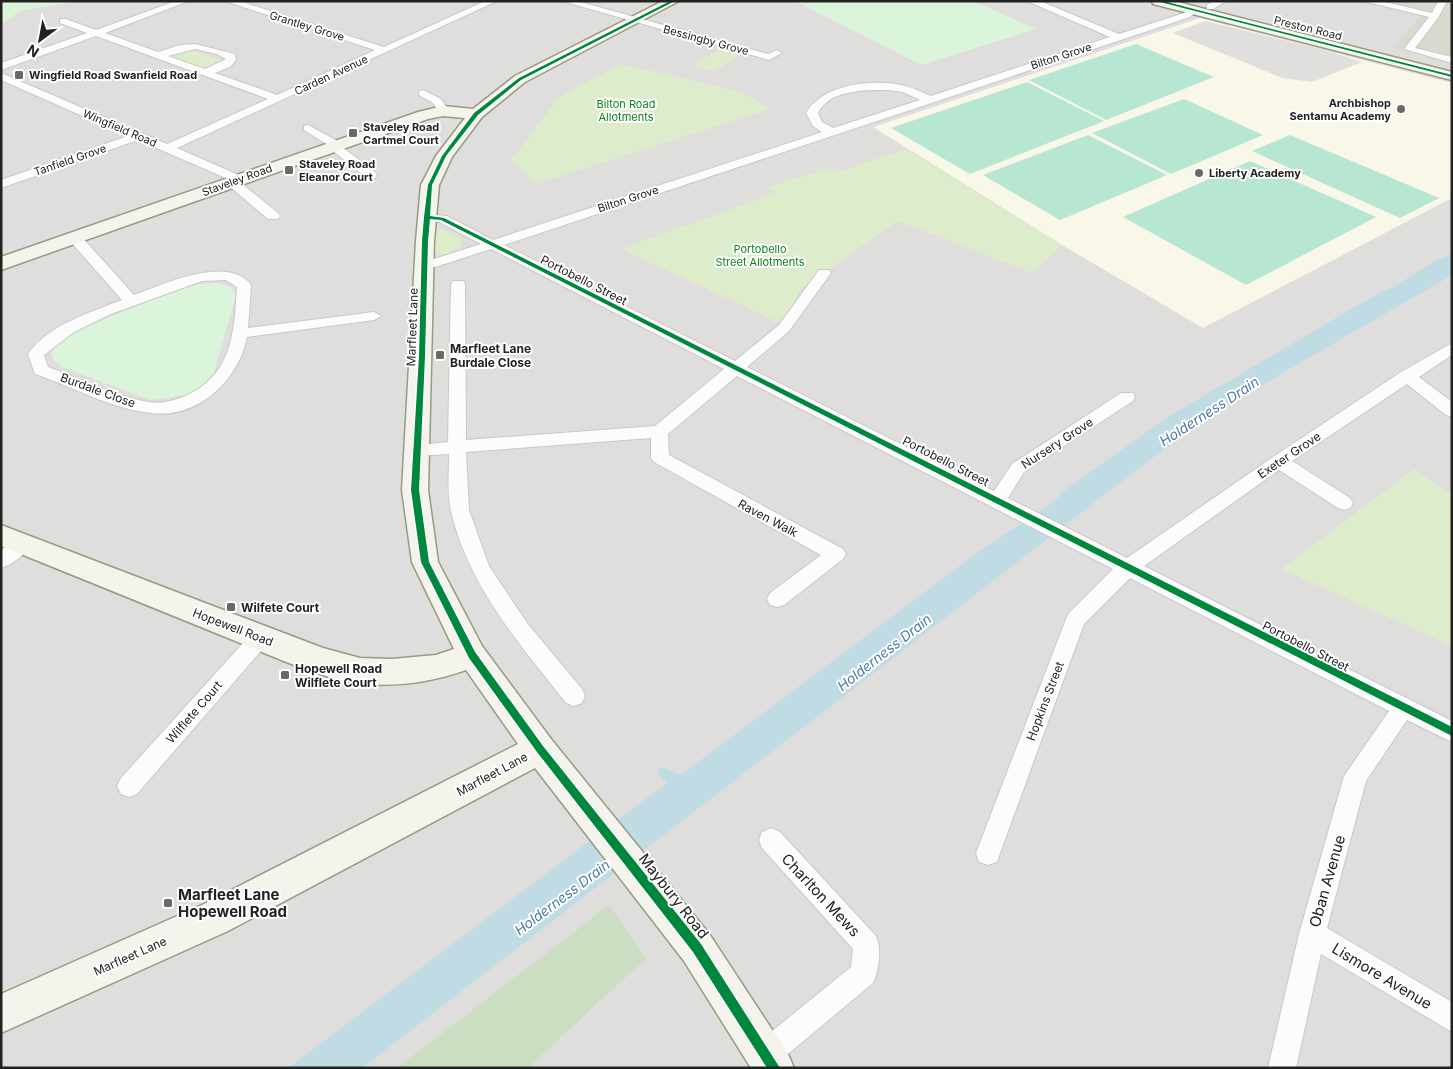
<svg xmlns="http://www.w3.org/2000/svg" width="1453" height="1069" font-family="Inter,sans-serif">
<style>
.residential{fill:#dfdedc}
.education{fill:#f8f7e8}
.construction{fill:#d9d9cd}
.grass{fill:#ddeccb}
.forest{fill:#cbdec1}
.park{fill:#daf5da}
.pitch{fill:#b7e6d2}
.parking{fill:#e0dfde}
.water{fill:#bfdbe3}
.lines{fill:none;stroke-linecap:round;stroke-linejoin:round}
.street-casing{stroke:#c9c8c7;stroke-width:2}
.secondary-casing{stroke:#999a82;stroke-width:3}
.street{fill:#fdfcfc;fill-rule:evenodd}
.secondary{fill:#f4f4ed;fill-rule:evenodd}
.cycleway-casing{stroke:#fff;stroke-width:3}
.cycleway{fill:#00873e;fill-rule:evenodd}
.poi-dot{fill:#6a6968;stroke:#fff;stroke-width:2}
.labels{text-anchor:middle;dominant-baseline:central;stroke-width:4;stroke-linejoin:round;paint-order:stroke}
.far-street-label{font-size:11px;fill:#222;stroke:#fff}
.far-poi-label{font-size:11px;font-weight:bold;fill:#222;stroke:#fff;text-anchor:start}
.far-park-label{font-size:11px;fill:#0c8416;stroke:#fff}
.street-label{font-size:12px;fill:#222;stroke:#fff}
.poi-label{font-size:12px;font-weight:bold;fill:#222;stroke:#fff;text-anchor:start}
.water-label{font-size:14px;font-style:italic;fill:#4a7aab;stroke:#fff}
.near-street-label{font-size:15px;fill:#222;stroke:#fff}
.near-poi-label{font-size:15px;font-weight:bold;fill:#222;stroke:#fff;text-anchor:start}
</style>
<rect width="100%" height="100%" fill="#f0eeeb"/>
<path class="residential" d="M1,1H1452V1068H1Z"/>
<path class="education" d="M1200,18L1452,83V198L1203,328L1062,245L873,127Z"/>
<path class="construction" d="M1398,1H1452V62L1393,48L1421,15L1393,9Z"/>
<path class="grass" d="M186,48L226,62L207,70L167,56Z
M719,50L740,56L713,71L693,65Z
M621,64L742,92L770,109L536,184L511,160L559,97Z
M906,149L1062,245L1032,273L898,221L801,289L782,324L621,249L776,193L768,187L830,168L838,172Z
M440,229L461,238V247L448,254H432V231Z
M1414,469L1452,494V646L1281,569Z"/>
<path class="forest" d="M609,905L646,958L528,1068H397Z"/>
<path class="park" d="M1,1H81L20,11L1,25Z
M795,1H973L1036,29L921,65Z
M217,283L231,287L236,295L213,376L201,387L186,395L151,400L62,367L54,361L51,354L57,342L75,331L179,289L196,284Z"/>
<path class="pitch" d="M1136,44L1214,77L1106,120L1029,80Z
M1027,82L1104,121L970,174L891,128Z
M1184,99L1263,135L1171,174L1092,133Z
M1088,135L1167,175L1060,220L983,175Z
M1290,135L1439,198L1400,218L1252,151Z
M1250,161L1376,217L1246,285L1123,217Z"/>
<path class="parking" d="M1205,21L1325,50L1362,62L1312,82L1282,78L1173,33Z"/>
<path class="water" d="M1452,253V275L1262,385L1152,458L362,1068H288L667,783L657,773L661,767L681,775L977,553L1054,502L1061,493L1168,417L1382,291L1392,288L1436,260L1442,259Z"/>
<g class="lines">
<defs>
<path id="street" d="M176,1H189L105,33L158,52L180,45L195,44L235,54L236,60L230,67L215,73L277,95L375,50L225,1H239L384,47L485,1H497L177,148L243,177L245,180L241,183L278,213L280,216L278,219H268L228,185L226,182L228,179L138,140L1,188V180L128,136L1,80V73L167,144L268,99L96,36L1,70V63L87,33L60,23V19H66L96,30ZM195,49L217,54L226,59L205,69L168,56Z
M562,1H577L768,54L777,50L782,53L769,60Z
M1027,1H1040L1119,34L1184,13L1191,8L1199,10L1190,17L504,245L735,361L779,325L819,270H829L831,273L789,331L747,367L994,491L1012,464L1121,393H1133L1135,397L1133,401L1024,472L1008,498L1127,558L1273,457L1401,372L1452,343V355L1419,377L1452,402V417L1446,415L1407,384L1292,461L1350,498L1353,503L1350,508L1344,510L1338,508L1279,470L1144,566L1452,721V742L1407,720L1366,781L1327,928L1452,1002V1032L1321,954L1296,1068H1268L1299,934L1344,776L1389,711L1130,578L1084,624L1000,853L997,862L988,865L979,862L976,853L1066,619L1069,613L1113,569L737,376L668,434L669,455L843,549L846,554L843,559L784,605L777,607L770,605L767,599L770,593L821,555L654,462L651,458V438L466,452L469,510L489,566L527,623L582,689L585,696L582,703L574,706L566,703C520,645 468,585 451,511C447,493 449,472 449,454L417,456L411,454L408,450L411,446L448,442L451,284L453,281H463L465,284L466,440L655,426L724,369L491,249L435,267L420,266L418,263L420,260L434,259L481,244L439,222L422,220L420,217L422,214L447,216L493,240L822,132L813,126L806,113C823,84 871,79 901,85C912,87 921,92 931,96L1110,37ZM889,90L903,92L920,100L833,128L822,122L818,113C830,89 866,90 889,90Z
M1214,1H1226L1213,9H1207V5Z
M1363,1H1381L1432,13L1438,1H1447L1438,18L1415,48L1452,57V63L1404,49L1429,17Z
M423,90L441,99L449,111L447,113H439L433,103L419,95V91Z
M308,125L341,143L342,147L375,172L377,175L375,178H367L329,148L328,145L304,130V126Z
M75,234L80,235L134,295C162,285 228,254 251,285L248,328L374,312L381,316L374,320L247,337C239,380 198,419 151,413C112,409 73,387 35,374L28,354C48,325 91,312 122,300L70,241L68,238ZM226,280L237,287C234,332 233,375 185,396C173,401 161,404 148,402C114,396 81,379 48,367L44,355L74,332L111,314L202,281Z
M22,537L29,539L31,544C26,554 12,565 1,568V550L15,539Z
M260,629L267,632L270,638L267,644L137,794L129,797L121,794L117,786L121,778L253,632Z
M771,828L780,832L876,936C882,950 879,969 873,983L776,1064L765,1068L756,1064L752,1054L756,1044L851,967L853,949L762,848L759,840L762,832Z"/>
<path id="secondary" d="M663,1H679L525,82L482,117L452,157L439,185L434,241L428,490L438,562L482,646L551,739L710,935L788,1054L794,1068H751L684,961L535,768L228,931L1,1033V994L202,905L518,744L466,670C432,682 398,687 362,684C327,681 267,654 233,640C156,609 79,577 1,546V525L323,648L360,658L392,659L436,655L454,649L412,562L402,490L416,241L421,185L436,156L465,118L443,116L428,119L1,270V257L418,112L443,106L473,109L515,76Z
M1152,1H1174L1452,72V80L1153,4Z"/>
</defs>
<use href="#street" class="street-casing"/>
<use href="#secondary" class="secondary-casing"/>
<use href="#street" class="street"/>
<use href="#secondary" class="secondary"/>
<defs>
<path id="cycleway" d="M670,1H675L521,80L478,115L446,156L432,185L430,216L444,218L1452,727V736L441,220L430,219L428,241L425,356L419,490L429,562L475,652L543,746L701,944L780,1068H767L693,952L537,752L469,658L421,562L411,490L419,356L422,241L424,217L428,185L442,156L474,113L519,78Z
M1156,1H1163L1452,75V77Z"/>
</defs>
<use href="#cycleway" class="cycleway-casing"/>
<use href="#cycleway" class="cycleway"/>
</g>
<g class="poi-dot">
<rect x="14" y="70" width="10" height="10" rx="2.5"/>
<circle cx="1401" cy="109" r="5"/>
<rect x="348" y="128" width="10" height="10" rx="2.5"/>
<rect x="284" y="165" width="10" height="10" rx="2.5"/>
<circle cx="1199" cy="173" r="5"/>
<rect x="435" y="350" width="10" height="10" rx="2.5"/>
<rect x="226" y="602" width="10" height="10" rx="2.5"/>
<rect x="280" y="670" width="10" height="10" rx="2.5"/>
<rect x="163" y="898" width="10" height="10" rx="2.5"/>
</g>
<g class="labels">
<g class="far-street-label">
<text transform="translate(307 26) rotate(17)">Grantley Grove</text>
<text transform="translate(1308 28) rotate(14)">Preston Road</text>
<text transform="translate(706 40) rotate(15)">Bessingby Grove</text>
<text transform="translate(1061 56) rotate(-18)">Bilton Grove</text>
<text transform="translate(331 75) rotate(-25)">Carden Avenue</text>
<text transform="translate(120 128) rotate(23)">Wingfield Road</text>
<text transform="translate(70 160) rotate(-19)">Tanfield Grove</text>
<text transform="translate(237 180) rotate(-20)">Staveley Road</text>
<text transform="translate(628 199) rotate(-18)">Bilton Grove</text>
</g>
<g class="far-poi-label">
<text x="29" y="75">Wingfield Road Swanfield Road</text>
<text x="1391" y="103" text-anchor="end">Archbishop<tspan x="1391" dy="13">Sentamu Academy</tspan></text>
<text x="363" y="127">Staveley Road<tspan x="363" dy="13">Cartmel Court</tspan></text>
<text x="299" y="164">Staveley Road<tspan x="299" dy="13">Eleanor Court</tspan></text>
<text x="1209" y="173">Liberty Academy</text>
</g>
<g class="far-park-label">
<text x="626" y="104">Bilton Road<tspan x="626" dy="13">Allotments</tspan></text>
<text x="760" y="249">Portobello<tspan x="760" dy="13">Street Allotments</tspan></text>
</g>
<g class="street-label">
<text transform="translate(584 280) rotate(27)">Portobello Street</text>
<text transform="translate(412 327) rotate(-88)">Marfleet Lane</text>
<text transform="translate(98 390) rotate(20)">Burdale Close</text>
<text transform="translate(1057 443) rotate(-33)">Nursery Grove</text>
<text transform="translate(1289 455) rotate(-34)">Exeter Grove</text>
<text transform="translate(946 461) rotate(27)">Portobello Street</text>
<text transform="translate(768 518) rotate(28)">Raven Walk</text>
<text transform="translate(233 627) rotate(21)">Hopewell Road</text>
<text transform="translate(1306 646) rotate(27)">Portobello Street</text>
<text transform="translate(1045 701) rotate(-69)">Hopkins Street</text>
<text transform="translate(194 712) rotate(-49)">Wilflete Court</text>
<text transform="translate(492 774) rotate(-28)">Marfleet Lane</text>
<text transform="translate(130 956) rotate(-24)">Marfleet Lane</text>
</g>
<g class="poi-label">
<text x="450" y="348">Marfleet Lane<tspan x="450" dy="14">Burdale Close</tspan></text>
<text x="241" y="607">Wilfete Court</text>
<text x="295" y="668">Hopewell Road<tspan x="295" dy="14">Wilflete Court</tspan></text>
</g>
<g class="water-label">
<text transform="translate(1209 411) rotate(-33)">Holderness Drain</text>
<text transform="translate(884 652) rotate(-38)">Holderness Drain</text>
<text transform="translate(562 897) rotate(-37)">Holderness Drain</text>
</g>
<g class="near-street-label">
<text transform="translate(1327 881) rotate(-74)">Oban Avenue</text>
<text transform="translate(821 895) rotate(47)">Charlton Mews</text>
<text transform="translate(674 896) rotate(52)">Maybury Road</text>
<text transform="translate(1382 976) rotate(31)">Lismore Avenue</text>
</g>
<g class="near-poi-label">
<text x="178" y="894">Marfleet Lane<tspan x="178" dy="17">Hopewell Road</tspan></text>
</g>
</g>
<rect width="1453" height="1069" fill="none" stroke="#222222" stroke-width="5"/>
<g transform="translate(40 40) rotate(212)" stroke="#ffffff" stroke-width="4" paint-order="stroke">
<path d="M0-4L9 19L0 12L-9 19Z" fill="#222222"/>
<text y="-8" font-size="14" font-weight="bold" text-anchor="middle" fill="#222222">N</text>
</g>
</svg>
